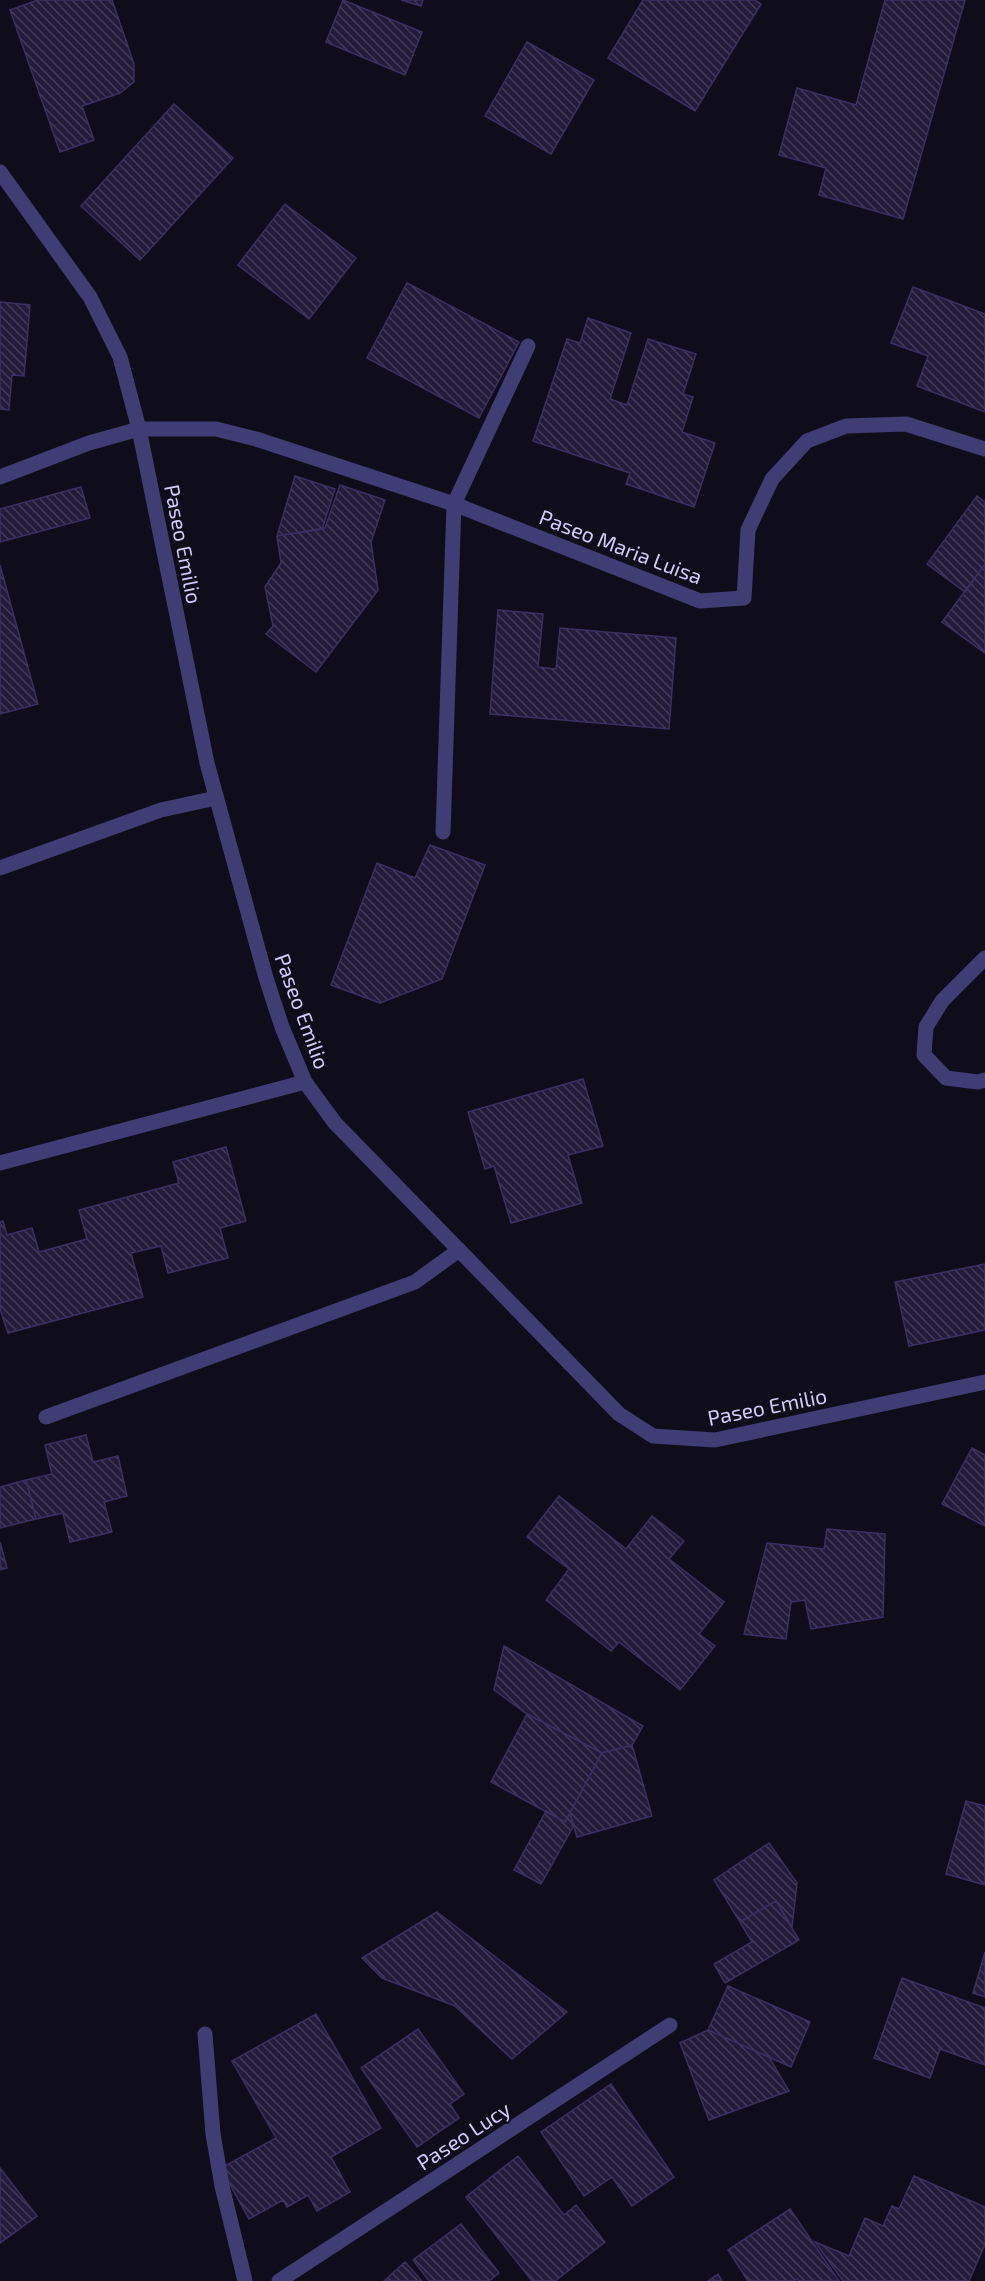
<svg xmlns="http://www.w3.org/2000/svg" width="985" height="2281" font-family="'Exo 2',sans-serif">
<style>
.building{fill:url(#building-back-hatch);stroke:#3b2f64;stroke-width:1.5}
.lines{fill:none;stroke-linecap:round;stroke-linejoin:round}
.minor{stroke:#403d75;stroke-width:15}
.labels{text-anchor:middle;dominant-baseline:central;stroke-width:4.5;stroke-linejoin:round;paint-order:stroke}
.street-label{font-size:21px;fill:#d2ccfa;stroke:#100d1b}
</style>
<defs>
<pattern id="building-back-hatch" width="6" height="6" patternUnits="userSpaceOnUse" patternTransform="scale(1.5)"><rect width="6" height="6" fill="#221b3a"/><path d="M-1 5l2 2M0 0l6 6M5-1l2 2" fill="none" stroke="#413b57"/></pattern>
</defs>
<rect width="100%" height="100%" fill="#100d1b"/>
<path class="building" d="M38,0H112L134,64V82L120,93L82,106L94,140L60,152L10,10Z
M343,0L422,32L405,75L326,42Z
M401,0H423L421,6Z
M643,0H755L761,4L695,111L608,58Z
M885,0H965L903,219L819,195L826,168L779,155L797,88L856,105Z
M527,42L594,80L551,154L485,116Z
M174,104L233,158L140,260L81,206Z
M285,204L356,258L309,319L238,265Z
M407,283L519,342L479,418L367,358Z
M913,287L985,314V412L917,386L928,356L891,343Z
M0,302L30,305L24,376L12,375L9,410L0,409Z
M588,318L631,333L610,399L627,405L648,339L696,354L683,394L693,397L682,432L715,443L694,507L626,484L630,473L533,441L567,339L580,343Z
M295,476L335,489L322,529L277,536Z
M340,485L385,500L371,542L378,590L316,672L266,634L273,626L265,587L281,563L277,536L325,528Z
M81,487L90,518L0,542V509Z
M977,496L985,502V564L965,592L927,564Z
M985,564V653L942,622Z
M0,565L38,704L0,714Z
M498,610L543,614L538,667L556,669L560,628L676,638L669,729L490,714Z
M430,845L485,865L442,979L380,1003L331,985L377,863L415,878Z
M583,1079L603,1146L568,1155L582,1203L511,1223L494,1166L485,1169L468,1112Z
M226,1147L246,1221L220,1228L228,1258L168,1273L161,1246L131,1253L143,1297L8,1333L0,1309V1222L3,1221L7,1235L32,1228L39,1252L87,1239L79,1210L179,1183L173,1162Z
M985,1264V1330L909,1346L895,1282Z
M86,1435L93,1462L118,1456L127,1496L104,1502L112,1532L70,1542L63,1513L36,1519L26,1480L52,1474L45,1445Z
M972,1448L985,1455V1526L942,1504Z
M26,1480L36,1519L0,1528V1487Z
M559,1496L626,1549L652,1516L684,1541L669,1559L724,1602L699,1634L715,1646L680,1690L619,1642L611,1651L546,1600L569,1569L527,1537Z
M827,1529L885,1534L883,1617L811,1629L805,1600L791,1602L786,1639L744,1634L767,1543L824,1549Z
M0,1542L7,1568L0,1570Z
M504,1646L643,1726L632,1745L602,1753L527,1714L494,1690Z
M527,1714L602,1753L565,1822L491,1782Z
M632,1745L652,1816L577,1837L570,1813L602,1753Z
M966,1801L985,1806V1885L946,1874Z
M546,1811L565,1822L570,1813L573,1827L541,1884L514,1870Z
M769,1843L797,1883L792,1927L776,1901L740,1922L714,1880Z
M776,1901L799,1940L725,1983L714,1964L752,1942L740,1922Z
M437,1912L567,2012L512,2059L455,2006L382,1978L362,1958Z
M985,1952V1997L973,1993Z
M902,1978L985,2008V2065L940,2049L930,2078L874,2058Z
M728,1986L810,2022L791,2067L708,2030Z
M316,2014L381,2128L331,2157L350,2192L317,2211L308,2195L287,2207L283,2200L249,2219L221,2168L276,2138L232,2061Z
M418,2029L464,2094L450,2104L459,2118L417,2147L361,2068Z
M708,2030L769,2057L789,2091L709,2120L680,2043Z
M611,2084L674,2177L632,2206L612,2177L584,2196L541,2132Z
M518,2156L564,2215L576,2205L605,2242L555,2281H532L466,2197Z
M0,2168L37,2216L0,2243Z
M914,2176L985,2207V2244L969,2281H843L815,2242L849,2256L865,2218L883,2226L892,2206L899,2209Z
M790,2209L839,2281H799L797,2279L794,2281H748L728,2250Z
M461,2224L499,2273L489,2281H429L413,2260Z
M405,2262L422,2281H384Z
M718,2274L722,2281H708Z"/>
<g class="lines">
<path class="minor" d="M0,172L90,297L120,357L139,429L207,763L266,978L282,1027L305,1082L335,1123L619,1414L653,1436L715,1440L985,1382
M0,477L89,443L139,429H216L256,439L454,504L700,601L744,598L748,530L772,479L807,441L846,426L906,424L985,449
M443,832L454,504L528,346
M0,868L161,810L216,798
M985,958L942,1001L926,1027L924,1055L946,1078L978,1082L985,1080
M0,1163L305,1082
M46,1417L415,1282L459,1250
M205,2034L213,2134L222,2186L245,2281
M279,2281L670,2025"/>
</g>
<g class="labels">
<g class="street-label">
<text transform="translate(184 544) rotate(79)">Paseo Emilio</text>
<text transform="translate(621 546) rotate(21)">Paseo Maria Luisa</text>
<text transform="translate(303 1011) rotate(70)">Paseo Emilio</text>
<text transform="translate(767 1406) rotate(-11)">Paseo Emilio</text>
<text transform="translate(463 2135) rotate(-33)">Paseo Lucy</text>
</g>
</g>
</svg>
